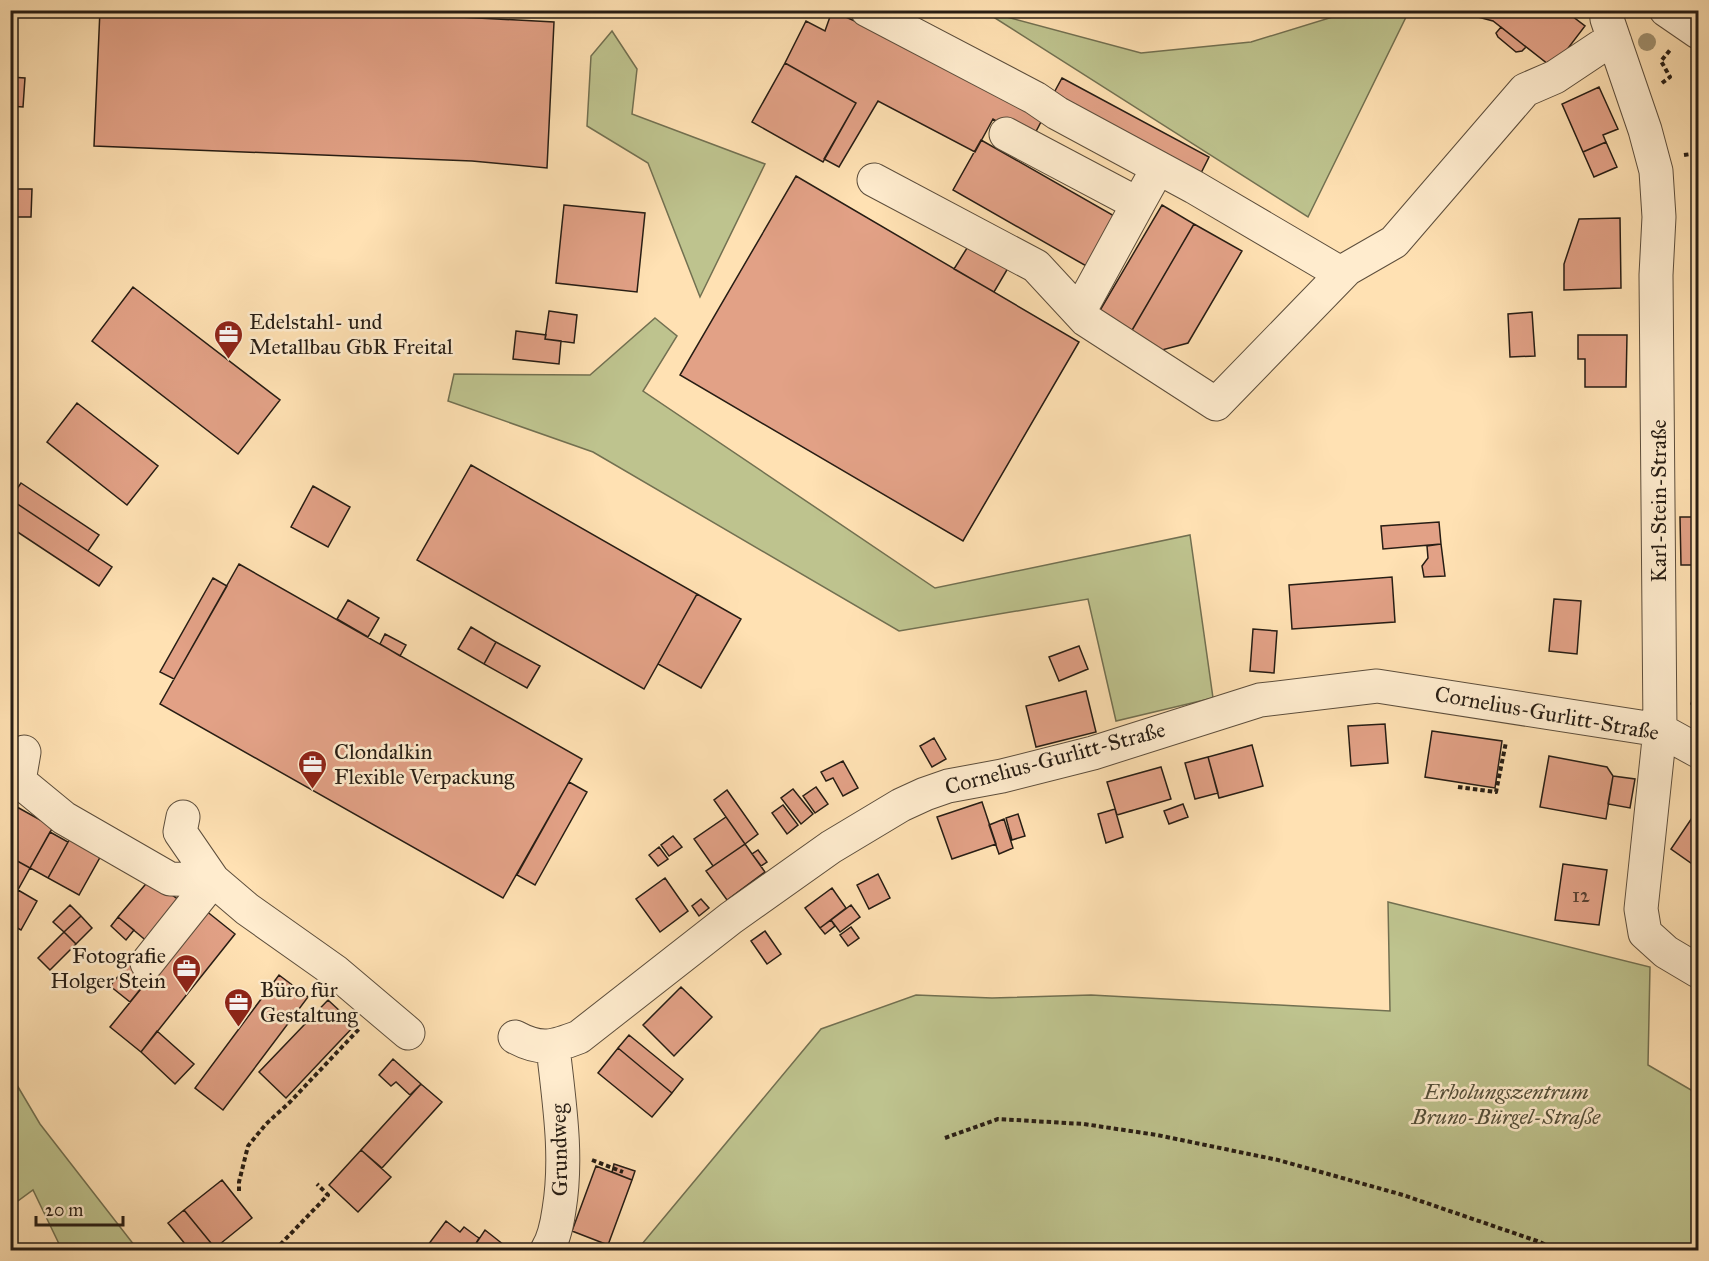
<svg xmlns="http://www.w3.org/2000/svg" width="1709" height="1261" font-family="'IM FELL Great Primer',serif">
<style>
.green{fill:#bec38e;stroke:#727051;stroke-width:1.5}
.building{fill:#e2a186;stroke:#271d14;stroke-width:1.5}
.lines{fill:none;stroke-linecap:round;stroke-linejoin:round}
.minor-casing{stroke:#5d4e3c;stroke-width:35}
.path{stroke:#271d14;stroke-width:4;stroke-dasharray:4.5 3;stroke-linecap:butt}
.minor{stroke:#ffecce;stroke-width:33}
.tree{fill:#a19170}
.labels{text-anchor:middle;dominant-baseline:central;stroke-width:5;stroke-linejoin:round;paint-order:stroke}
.number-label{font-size:20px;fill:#563e30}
.poi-label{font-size:22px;fill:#271d14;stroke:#ffecce;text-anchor:start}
.street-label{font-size:22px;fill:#271d14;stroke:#ffecce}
.park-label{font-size:22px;font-style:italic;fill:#544f39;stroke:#ffecce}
</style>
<rect width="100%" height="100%" fill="#ffe1b3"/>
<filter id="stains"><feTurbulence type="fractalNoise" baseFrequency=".00333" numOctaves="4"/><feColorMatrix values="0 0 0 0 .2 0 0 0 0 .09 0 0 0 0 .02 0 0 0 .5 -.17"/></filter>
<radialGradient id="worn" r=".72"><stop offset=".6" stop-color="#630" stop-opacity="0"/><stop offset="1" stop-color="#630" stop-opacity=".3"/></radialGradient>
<path class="green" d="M984,11L1141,53L1251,42L1352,11H1409L1308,217Z
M612,31L637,69L632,114L765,164L700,297L648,163L587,126L591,56Z
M655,318L677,336L643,391L935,588L1190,535L1213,698L1116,721L1088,599L899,631L593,452L448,401L454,374L590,375Z
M1388,902L1650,967L1648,1065L1698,1094V1250H637L821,1029L916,995L992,998L1091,995L1390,1011Z
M11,1075L40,1124L138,1250H62L33,1190L11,1206Z"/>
<path class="building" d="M100,10H329L554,22L547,168L472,161L94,146Z
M1476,10H1564L1585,26L1553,68L1493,21L1474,16Z
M832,11L905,43L1043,118L1031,141L993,119L975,152L878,101L839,167L824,159L856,103L785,63L806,21L825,31Z
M1501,27L1526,47L1522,51L1516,52L1498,37L1496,33Z
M785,63L856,103L823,162L752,122Z
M10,77L25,78L23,107L10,106Z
M1062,78L1209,157L1197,181L1049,102Z
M1599,87L1618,129L1603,135L1606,142L1583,152L1562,104Z
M981,140L1116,217L1088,267L953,190Z
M1606,142L1617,167L1594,177L1583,152Z
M796,176L1079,342L963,541L680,375Z
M10,189H32L31,217H10Z
M1696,203H1698V261H1696Z
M564,205L645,213L637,292L556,283Z
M1162,205L1194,224L1131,332L1099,312Z
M1620,218L1621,288L1564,290V264L1579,219Z
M1194,224L1242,251L1188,343L1162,350L1131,332Z
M972,240L1011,263L994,292L954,269Z
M133,287L280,400L238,454L92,341Z
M549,311L577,315L574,343L545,339Z
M1532,312L1535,356L1510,357L1508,314Z
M516,331L546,335L545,339L561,341L559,364L513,359Z
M1578,335H1627L1626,387H1585V359H1578Z
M77,403L158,466L127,505L47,442Z
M471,465L697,594L644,689L417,560Z
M21,483L99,535L88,551L10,499Z
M313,486L350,507L328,547L291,527Z
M10,499L112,567L99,586L10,527Z
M1680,517H1698V565H1681Z
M1439,522L1441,544L1383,549L1381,526Z
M1441,544L1445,576L1424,577L1422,566L1428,558L1427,546Z
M239,564L582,759L503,898L160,704Z
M1392,577L1395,622L1292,629L1289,585Z
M213,578L227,586L174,679L160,672Z
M697,594L741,619L701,688L658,664Z
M1554,599L1581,601L1577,654L1549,651Z
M348,600L379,618L368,637L337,619Z
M471,627L496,642L484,664L458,649Z
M1253,629L1277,631L1274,673L1250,671Z
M385,634L406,645L400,656L380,644Z
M496,642L540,666L527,688L484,664Z
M1079,646L1088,669L1059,681L1049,657Z
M1698,653V713L1696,712L1691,704L1695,691L1694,654Z
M1086,691L1096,732L1036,747L1026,706Z
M1385,724L1388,763L1351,766L1348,726Z
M1432,731L1502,741L1495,788L1425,777Z
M934,738L946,759L932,767L920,746Z
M1252,745L1263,786L1219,798L1208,757Z
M1549,756L1607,767L1613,776L1606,819L1540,807Z
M1208,757L1218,793L1195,799L1185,763Z
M843,761L858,788L843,796L833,778L826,781L821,772Z
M1161,767L1171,799L1117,815L1107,782Z
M1613,776L1635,779L1630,808L1608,804Z
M569,782L587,792L535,885L517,875Z
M816,787L828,804L815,813L803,796Z
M793,789L813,814L801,824L781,798Z
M727,790L758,834L745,844L714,800Z
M982,802L996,844L952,859L937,817Z
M1183,804L1188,817L1169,824L1164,811Z
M783,805L798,825L787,834L772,813Z
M17,807L53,827L30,868L10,857V845L16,835L10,831V819Z
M1115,809L1123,837L1106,843L1098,814Z
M1698,809V868L1671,849Z
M1018,814L1025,836L1012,840L1006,818Z
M726,817L745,844L713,866L694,839Z
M1004,819L1013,848L999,854L989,825Z
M50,832L68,842L48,878L30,868Z
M72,835L103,852L79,895L48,878Z
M673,836L682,847L669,856L661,845Z
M745,844L765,872L727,900L706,871Z
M659,847L668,859L658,866L649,855Z
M758,850L767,862L761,866L752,854Z
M10,857L30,868L10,904Z
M1563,864L1607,870L1599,925L1555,920Z
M878,874L890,898L869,909L857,885Z
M665,878L688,911L660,932L636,899Z
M150,879L183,903L149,943L118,917Z
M832,888L846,908L820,928L805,908Z
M18,890L37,901L21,930L10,924V904Z
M701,899L709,908L699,916L692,906Z
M70,905L81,916L64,932L53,922Z
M851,905L860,917L840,932L831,920Z
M205,910L235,934L141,1052L110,1027Z
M81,916L92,928L76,944L64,932Z
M118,917L134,930L126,940L111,926Z
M831,920L835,926L825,934L820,928Z
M851,927L859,938L848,946L840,935Z
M765,931L781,954L767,964L751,941Z
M64,932L76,944L50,970L38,958Z
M132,960L151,976L130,1002L110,986Z
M279,975L308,997L223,1110L195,1088Z
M681,987L712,1017L674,1056L643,1025Z
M328,1000L355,1025L286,1098L259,1072Z
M157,1031L194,1064L175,1084L141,1052Z
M629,1035L683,1079L672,1093L618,1048Z
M618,1048L672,1093L652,1117L598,1073Z
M393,1059L421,1084L410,1095L396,1082L391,1086L379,1075Z
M421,1084L442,1102L382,1168L361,1150Z
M361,1150L391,1177L358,1212L329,1185Z
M614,1164L635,1171L632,1180L612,1172Z
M596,1166L632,1180L608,1245L572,1231Z
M222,1180L252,1218L215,1248L184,1210Z
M184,1210L215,1248L212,1250H190L168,1223Z
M446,1221L460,1232L464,1227L476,1236L479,1238L475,1245L482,1250L425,1249Z
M485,1230L504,1245L500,1250H482L475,1245Z"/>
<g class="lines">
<defs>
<path id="minor" d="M867,10L1035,98L1057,113L1194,187L1342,274
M1606,10L1607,19L1645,130L1656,171L1659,217L1656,275L1660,730L1641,909L1645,933L1666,952L1698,971
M1666,10L1698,32
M1006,134L1138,204L1158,168
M874,180L1036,266L1086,320L1216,404L1347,269L1394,242L1525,90L1555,77L1600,47L1615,42
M1079,312L1138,204
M24,752L19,781L64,818L170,879L213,880
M183,817L180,832L213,880L247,909L336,972L408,1033
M147,963L213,880
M515,1037C541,1051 553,1047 579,1037L731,918L831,847L901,805L925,794L948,786L1002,776L1093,753L1260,700L1377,686L1660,730L1698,751
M547,1250C554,1239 557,1224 559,1210C568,1156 559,1102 553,1047"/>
</defs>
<use href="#minor" class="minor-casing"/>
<path class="path" d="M1662,83L1670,77L1661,61L1670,50
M1684,155L1698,153
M1458,787L1496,792L1506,742
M945,1138L998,1119L1084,1124L1157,1135L1278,1160L1403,1195L1540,1242L1556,1250
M592,1160L623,1172
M239,1191V1182L248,1146L266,1124L290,1102L359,1029
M275,1250L328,1195L317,1184"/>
<use href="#minor" class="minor"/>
</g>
<circle class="tree" cx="1647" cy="42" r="9"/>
<defs>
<symbol id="office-pin" viewBox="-11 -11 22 30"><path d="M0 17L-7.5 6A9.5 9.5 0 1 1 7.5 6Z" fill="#8f2418" stroke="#ffecce"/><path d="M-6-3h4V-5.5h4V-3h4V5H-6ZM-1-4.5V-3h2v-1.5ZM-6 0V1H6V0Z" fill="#fff"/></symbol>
</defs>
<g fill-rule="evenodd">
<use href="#office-pin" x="212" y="318" width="33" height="45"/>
<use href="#office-pin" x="296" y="748" width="33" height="45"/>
<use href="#office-pin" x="170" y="952" width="33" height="45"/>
<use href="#office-pin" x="222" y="986" width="33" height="45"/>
</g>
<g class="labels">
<g class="number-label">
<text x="1581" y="895">12</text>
</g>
<g class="poi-label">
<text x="249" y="321">Edelstahl- und<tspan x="249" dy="25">Metallbau GbR Freital</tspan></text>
<text x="334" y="751">Clondalkin<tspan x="334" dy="25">Flexible Verpackung</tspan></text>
<text x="166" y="955" text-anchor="end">Fotografie<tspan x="166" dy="25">Holger Stein</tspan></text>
<text x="260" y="989">Büro für<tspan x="260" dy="25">Gestaltung</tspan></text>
</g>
<g class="street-label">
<text transform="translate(1658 501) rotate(-90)">Karl-Stein-Straße</text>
<text transform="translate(1547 713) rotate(10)">Cornelius-Gurlitt-Straße</text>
<text transform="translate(1055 758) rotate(-15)">Cornelius-Gurlitt-Straße</text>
<text transform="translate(559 1150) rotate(-91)">Grundweg</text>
</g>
<g class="park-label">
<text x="1506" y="1091">Erholungszentrum<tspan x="1506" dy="25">Bruno-Bürgel-Straße</tspan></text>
</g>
</g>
<rect width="1709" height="1261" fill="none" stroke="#ffe1b3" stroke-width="36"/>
<rect x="12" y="12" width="1685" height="1237" fill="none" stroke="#271d14" stroke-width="3"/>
<rect x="18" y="18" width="1673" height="1225" fill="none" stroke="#271d14" stroke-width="1.5"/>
<path d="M36 1216v9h87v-9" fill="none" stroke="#271d14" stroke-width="3"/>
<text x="45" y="1216" font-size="18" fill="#271d14" stroke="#ffecce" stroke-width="4.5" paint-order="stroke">20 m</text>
<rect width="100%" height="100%" filter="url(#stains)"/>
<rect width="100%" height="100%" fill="url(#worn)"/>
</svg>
